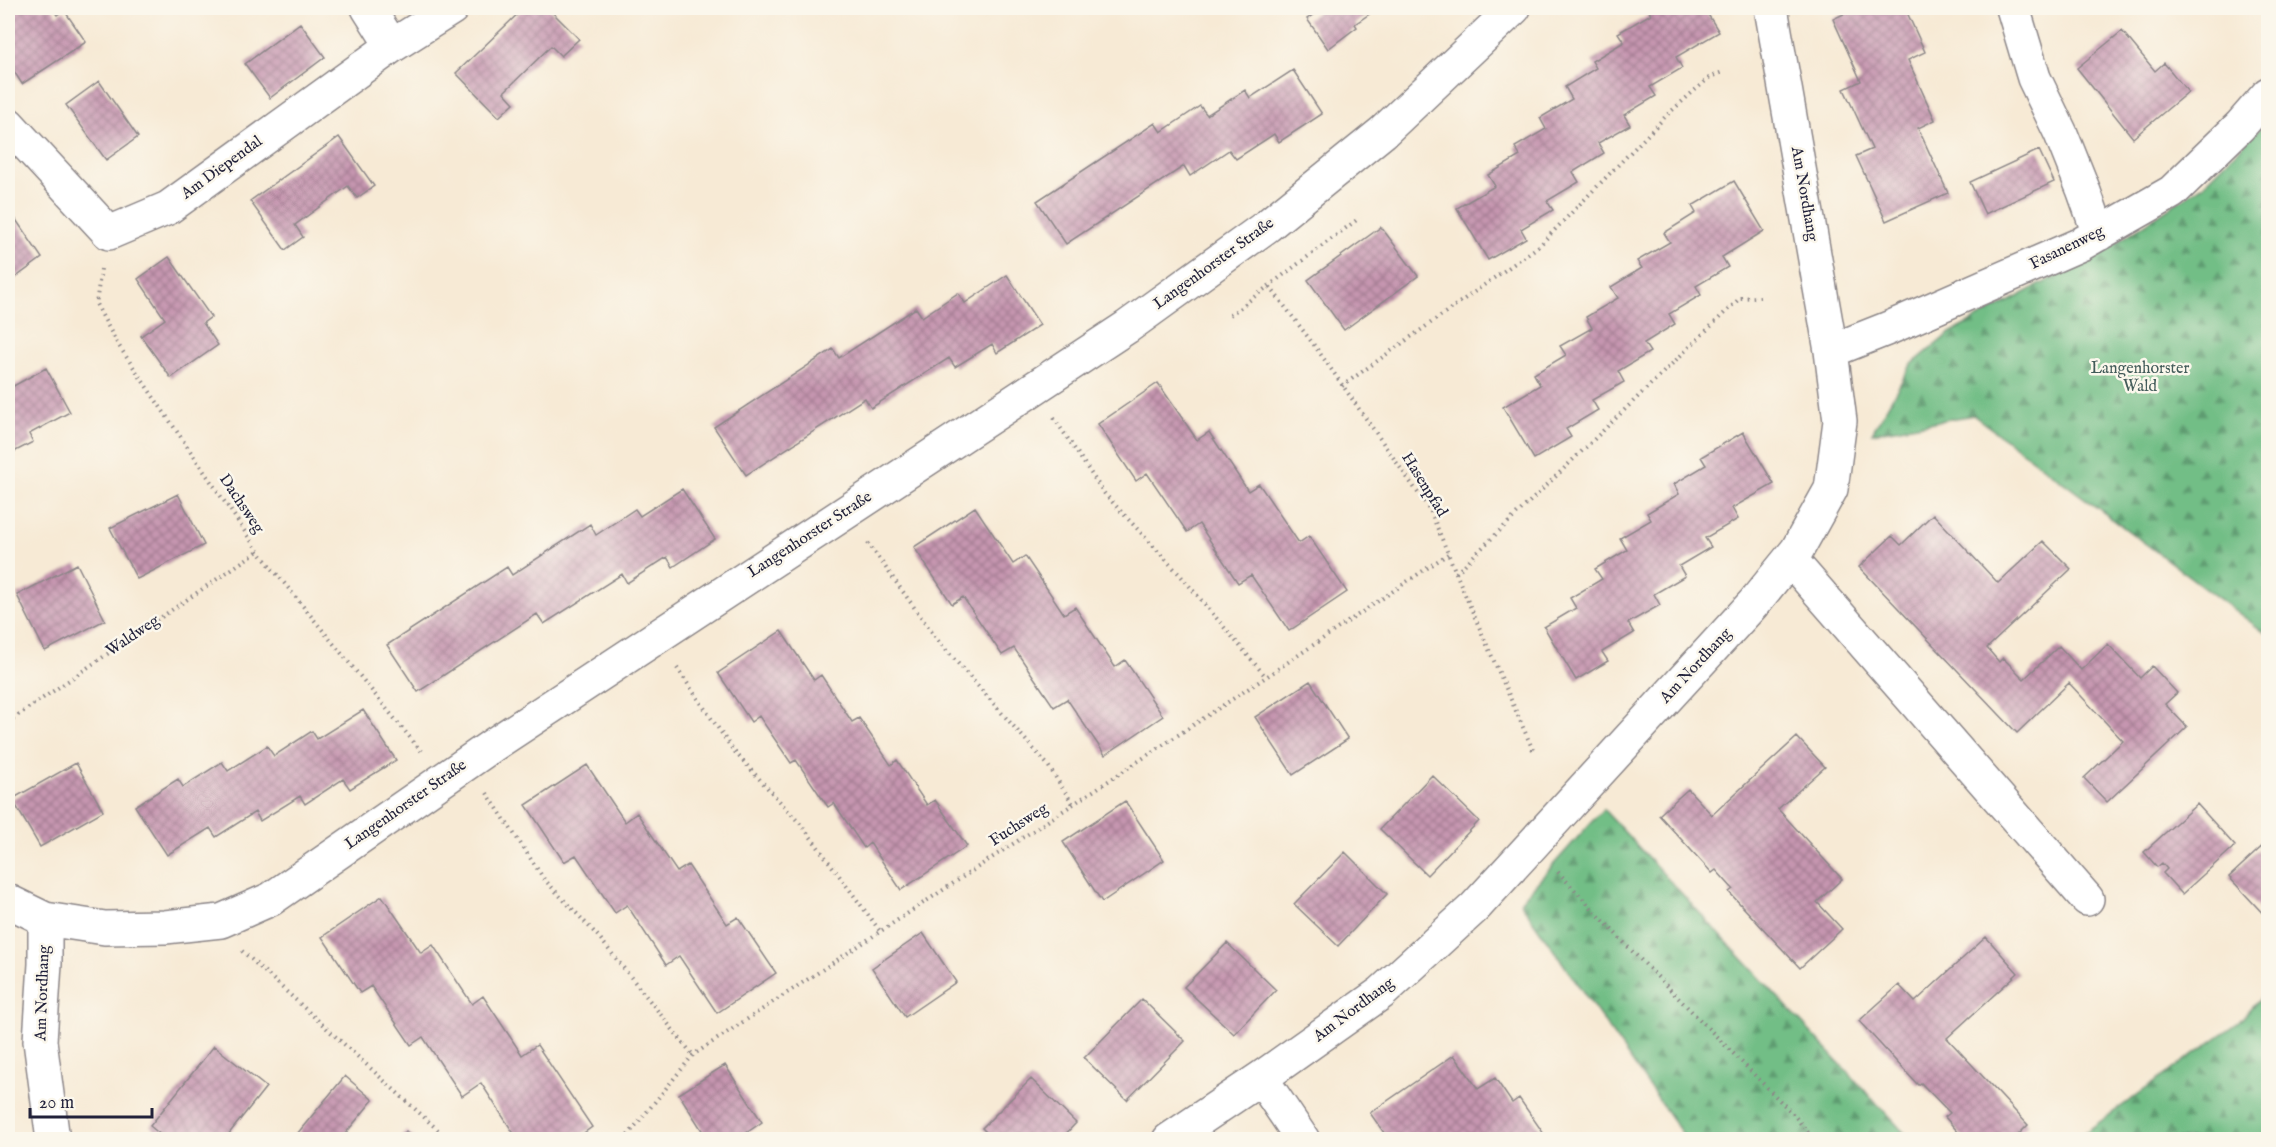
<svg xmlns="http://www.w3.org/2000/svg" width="2276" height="1147" font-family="'IM FELL English',serif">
	<defs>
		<pattern id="forest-firs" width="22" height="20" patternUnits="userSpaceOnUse" patternTransform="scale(1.5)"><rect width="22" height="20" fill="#72be86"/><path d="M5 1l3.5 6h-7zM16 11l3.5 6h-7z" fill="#5d9a6f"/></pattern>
		<pattern id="building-cross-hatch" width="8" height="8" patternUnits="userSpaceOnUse" patternTransform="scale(1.5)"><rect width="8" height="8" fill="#c696b0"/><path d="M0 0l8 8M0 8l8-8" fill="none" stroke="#a07a90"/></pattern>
	</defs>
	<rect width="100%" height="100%" fill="#fbf7ec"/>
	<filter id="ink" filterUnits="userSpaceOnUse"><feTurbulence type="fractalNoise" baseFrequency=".0167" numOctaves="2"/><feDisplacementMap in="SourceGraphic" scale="12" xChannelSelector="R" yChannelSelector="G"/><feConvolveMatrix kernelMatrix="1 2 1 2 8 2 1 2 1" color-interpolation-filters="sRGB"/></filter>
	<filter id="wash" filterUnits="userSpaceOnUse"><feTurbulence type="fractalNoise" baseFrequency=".008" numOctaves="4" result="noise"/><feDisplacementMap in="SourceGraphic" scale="24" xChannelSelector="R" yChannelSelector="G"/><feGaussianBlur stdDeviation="1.35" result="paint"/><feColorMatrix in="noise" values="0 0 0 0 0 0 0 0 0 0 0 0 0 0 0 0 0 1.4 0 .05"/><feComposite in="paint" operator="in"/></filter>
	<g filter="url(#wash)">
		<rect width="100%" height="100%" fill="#f7ead5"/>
		<!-- forest -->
		<path fill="url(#forest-firs)" stroke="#4a7060" stroke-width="1.5" d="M2268 120V635L1973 415 1872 433 1911 365 1950 333 2107 249 2202 186Z
			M1603 809 1910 1139H1686L1520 902Z
			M2268 989V1139H2076L2239 1022Z"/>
		<g id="blocks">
			<!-- building -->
			<path fill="url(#building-cross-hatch)" d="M8 8H52L57 15 64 10 86 42 22 84 8 62Z
				M524 8H548L579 39 561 56 551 46 504 92 514 103 499 117 456 73Z
				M1323 8H1378L1355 24 1357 27 1328 49 1307 19Z
				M1647 8H1704L1719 32 1676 57 1682 68 1650 87 1656 96 1624 115 1630 125 1598 143 1604 153 1573 172 1579 182 1547 201 1553 210 1521 229 1526 238 1488 260 1457 208 1495 186 1488 175 1520 156 1515 147 1546 129 1540 118 1572 99 1565 87 1596 68 1592 61 1624 42 1618 33 1651 14Z
				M1848 8H1905L1925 52 1908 60 1935 120 1918 128 1948 193 1886 221 1856 156 1872 149 1844 89 1861 81 1833 19 1850 11Z
				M300 23 325 57 270 98 245 64Z
				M2122 31 2155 71 2164 63 2188 92 2133 138 2077 68Z
				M1293 70 1322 114 1279 142 1274 134 1236 159 1229 150 1190 176 1184 166 1066 244 1037 201 1155 123 1161 132 1200 106 1207 115 1245 90 1250 98Z
				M99 81 138 137 106 160 66 105Z
				M339 137 374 186 357 198 348 186 322 205 295 225 303 237 285 250 250 201Z
				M2039 150 2054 182 1985 214 1970 182Z
				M1734 181 1764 231 1722 257 1728 267 1696 286 1701 295 1669 314 1675 324 1644 343 1650 352 1618 371 1624 382 1592 400 1598 410 1566 429 1571 437 1534 459 1503 407 1540 385 1534 374 1566 355 1560 346 1592 328 1586 317 1618 298 1611 287 1642 268 1637 261 1670 242 1664 233 1696 213 1692 206Z
				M8 208 42 258 8 283Z
				M1381 227 1418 276 1344 330 1308 280Z
				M169 257 211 317 203 323 218 345 171 378 141 336 165 319 138 279Z
				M1007 275 1040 325 997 353 992 344 955 367 949 358 871 408 865 398 746 475 714 427 833 349 839 358 916 308 922 317 958 293 965 303Z
				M46 368 70 412 29 434 33 442 8 455V389Z
				M1158 383 1197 440 1209 432 1248 491 1259 484 1299 543 1309 536 1347 592 1289 631 1251 575 1238 583 1199 524 1187 532 1147 473 1136 481 1098 424Z
				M1743 432 1774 484 1732 508 1738 519 1705 538 1711 547 1679 566 1685 576 1654 594 1660 605 1628 623 1634 633 1602 652 1608 661 1576 680 1544 627 1576 608 1570 598 1602 579 1595 569 1627 550 1620 538 1651 520 1647 513 1679 494 1674 484 1706 465 1701 457Z
				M682 489 715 539 673 567 667 557 627 583 622 574 544 624 537 614 418 692 387 645 507 567 512 575 590 524 596 535 635 509 640 516Z
				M178 494 204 545 137 579 110 528Z
				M975 507 1013 564 1025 556 1064 614 1075 607 1115 667 1125 660 1163 716 1105 755 1067 699 1054 707 1014 648 1002 655 963 597 952 604 914 547Z
				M1933 514 1998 583 2043 541 2071 569 1987 648 1999 662 2003 658 2024 679 2059 646 2081 670 2108 644 2140 678 2152 666 2177 693 2165 704 2187 727 2107 802 2084 778 2123 741 2069 683 2017 733 1859 567 1892 536 1901 545Z
				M77 564 105 620 45 651 17 595Z
				M781 631 814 680 821 675 852 722 859 718 891 765 897 760 927 805 935 800 967 846 901 890 870 843 864 848 834 803 828 807 796 760 791 763 759 716 751 722 718 673Z
				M1310 681 1348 739 1293 775 1255 717Z
				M363 710 396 760 350 789 343 779 305 804 300 796 260 821 255 812 216 837 210 828 167 855 135 806 178 779 183 787 222 762 228 771 267 746 274 756 312 731 317 739Z
				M1797 737 1825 767 1778 809 1842 879 1817 902 1842 929 1800 968 1729 892 1733 889 1716 870 1712 873 1659 815 1688 789 1712 815Z
				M76 763 103 811 40 847 12 799Z
				M587 765 625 822 637 813 677 872 688 865 727 924 738 917 776 973 717 1013 679 956 666 965 627 905 615 913 576 855 564 862 526 805Z
				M1432 775 1479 821 1427 875 1380 829Z
				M1125 801 1164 860 1102 902 1063 842Z
				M2197 804 2235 846 2182 894 2163 873 2167 869 2162 863 2157 867 2144 852Z
				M2268 841V919L2229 877Z
				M1345 852 1387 894 1338 946 1294 904Z
				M382 896 421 953 433 945 472 1004 483 996 522 1055 537 1045 592 1127 574 1140H518L481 1083 462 1096 423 1037 411 1045 371 986 360 993 322 937Z
				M923 933 956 982 905 1017 872 968Z
				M1986 937 2018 973 1947 1038 2028 1125 2013 1140H1965L1945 1117 1950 1113 1921 1083 1918 1085 1859 1021 1899 985 1915 1002Z
				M1227 943 1276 990 1234 1034 1184 987Z
				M1142 999 1185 1041 1127 1100 1084 1058Z
				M214 1046 266 1087 224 1140H167L150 1126Z
				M1454 1055 1478 1089 1495 1078 1512 1103 1519 1098 1544 1134 1537 1140H1389L1370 1113Z
				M725 1065 762 1122 736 1140H708L679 1094Z
				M345 1076 373 1100 340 1140H292Z
				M1031 1079 1076 1123 1060 1140H994L982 1128Z
				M406 1131 417 1140H399Z"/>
		</g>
	</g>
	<g filter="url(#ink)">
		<use href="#blocks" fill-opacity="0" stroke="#8c8688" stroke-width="1.5"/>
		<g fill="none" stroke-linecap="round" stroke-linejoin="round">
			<defs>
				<path id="minor" d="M368 8 392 46
					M2013 8 2034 78 2061 134 2083 189 2099 234
					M8 124 109 233 168 208 392 46 452 8
					M1831 351 1889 328 2081 244 2172 192 2240 126 2268 94
					M1790 559 2087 899
					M8 901 45 919 105 928 165 927 221 921 271 899 496 743 1127 327 1267 226 1383 132 1514 8
					M45 919V964L40 1041 53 1140
					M1261 1078 1303 1140
					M1169 1140 1261 1078 1381 993 1475 907 1753 604 1797 550 1831 489 1840 421 1831 351 1771 8"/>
			</defs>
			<!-- minor casing -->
			<use href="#minor" stroke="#8c8688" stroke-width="36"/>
			<!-- path -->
			<path stroke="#8c8688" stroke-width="4" stroke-dasharray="1.5 4.5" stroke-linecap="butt" d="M101 269 96 304 117 343 258 551 421 751
				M1270 287 1317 349 1430 510 1466 597 1533 750
				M1230 315 1358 219
				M1342 386 1539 246 1668 114 1710 77 1723 72
				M1054 418 1104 493 1181 576 1266 677
				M868 543 939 642 1047 764 1073 804
				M1456 573 1740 298 1760 297
				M677 668 733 750 804 828 880 931
				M8 722 258 551
				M487 793 544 879 598 936 693 1055
				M1558 872 1629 948 1794 1115 1814 1140
				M242 951 449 1140
				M624 1140 693 1055 1266 677 1448 554"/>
			<!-- minor -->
			<use href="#minor" stroke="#fff" stroke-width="33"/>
		</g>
	</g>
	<g text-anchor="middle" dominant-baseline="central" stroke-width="5" stroke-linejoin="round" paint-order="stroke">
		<!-- street labels -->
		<g font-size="16" fill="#22223b" stroke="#fbf7ec">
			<text transform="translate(222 168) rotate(-36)">Am Diependal</text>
			<text transform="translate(1804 194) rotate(80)">Am Nordhang</text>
			<text transform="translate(2067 248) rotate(-26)">Fasanenweg</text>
			<text transform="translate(1214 264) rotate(-36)">Langenhorster Straße</text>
			<text transform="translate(1424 485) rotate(58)">Hasenpfad</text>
			<text transform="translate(241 504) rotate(56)">Dachsweg</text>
			<text transform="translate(810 535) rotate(-33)">Langenhorster Straße</text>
			<text transform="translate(133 636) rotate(-34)">Waldweg</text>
			<text transform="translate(1696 666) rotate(-47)">Am Nordhang</text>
			<text transform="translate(406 805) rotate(-35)">Langenhorster Straße</text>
			<text transform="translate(1019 825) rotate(-33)">Fuchsweg</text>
			<text transform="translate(43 993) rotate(-88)">Am Nordhang</text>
			<text transform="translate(1354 1010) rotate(-37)">Am Nordhang</text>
		</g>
		<!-- park labels -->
		<g font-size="16" fill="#425b59" stroke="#fbf7ec">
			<text x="2140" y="369">Langenhorster<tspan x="2140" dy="18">Wald</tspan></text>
		</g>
	</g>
	<!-- margin -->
	<rect width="2276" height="1147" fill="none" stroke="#fbf7ec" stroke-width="30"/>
	<!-- scale -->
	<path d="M30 1108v9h122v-9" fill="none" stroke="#22223b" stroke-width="3"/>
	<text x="39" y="1108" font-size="18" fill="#22223b" stroke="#fbf7ec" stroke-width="4.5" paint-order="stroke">20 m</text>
</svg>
